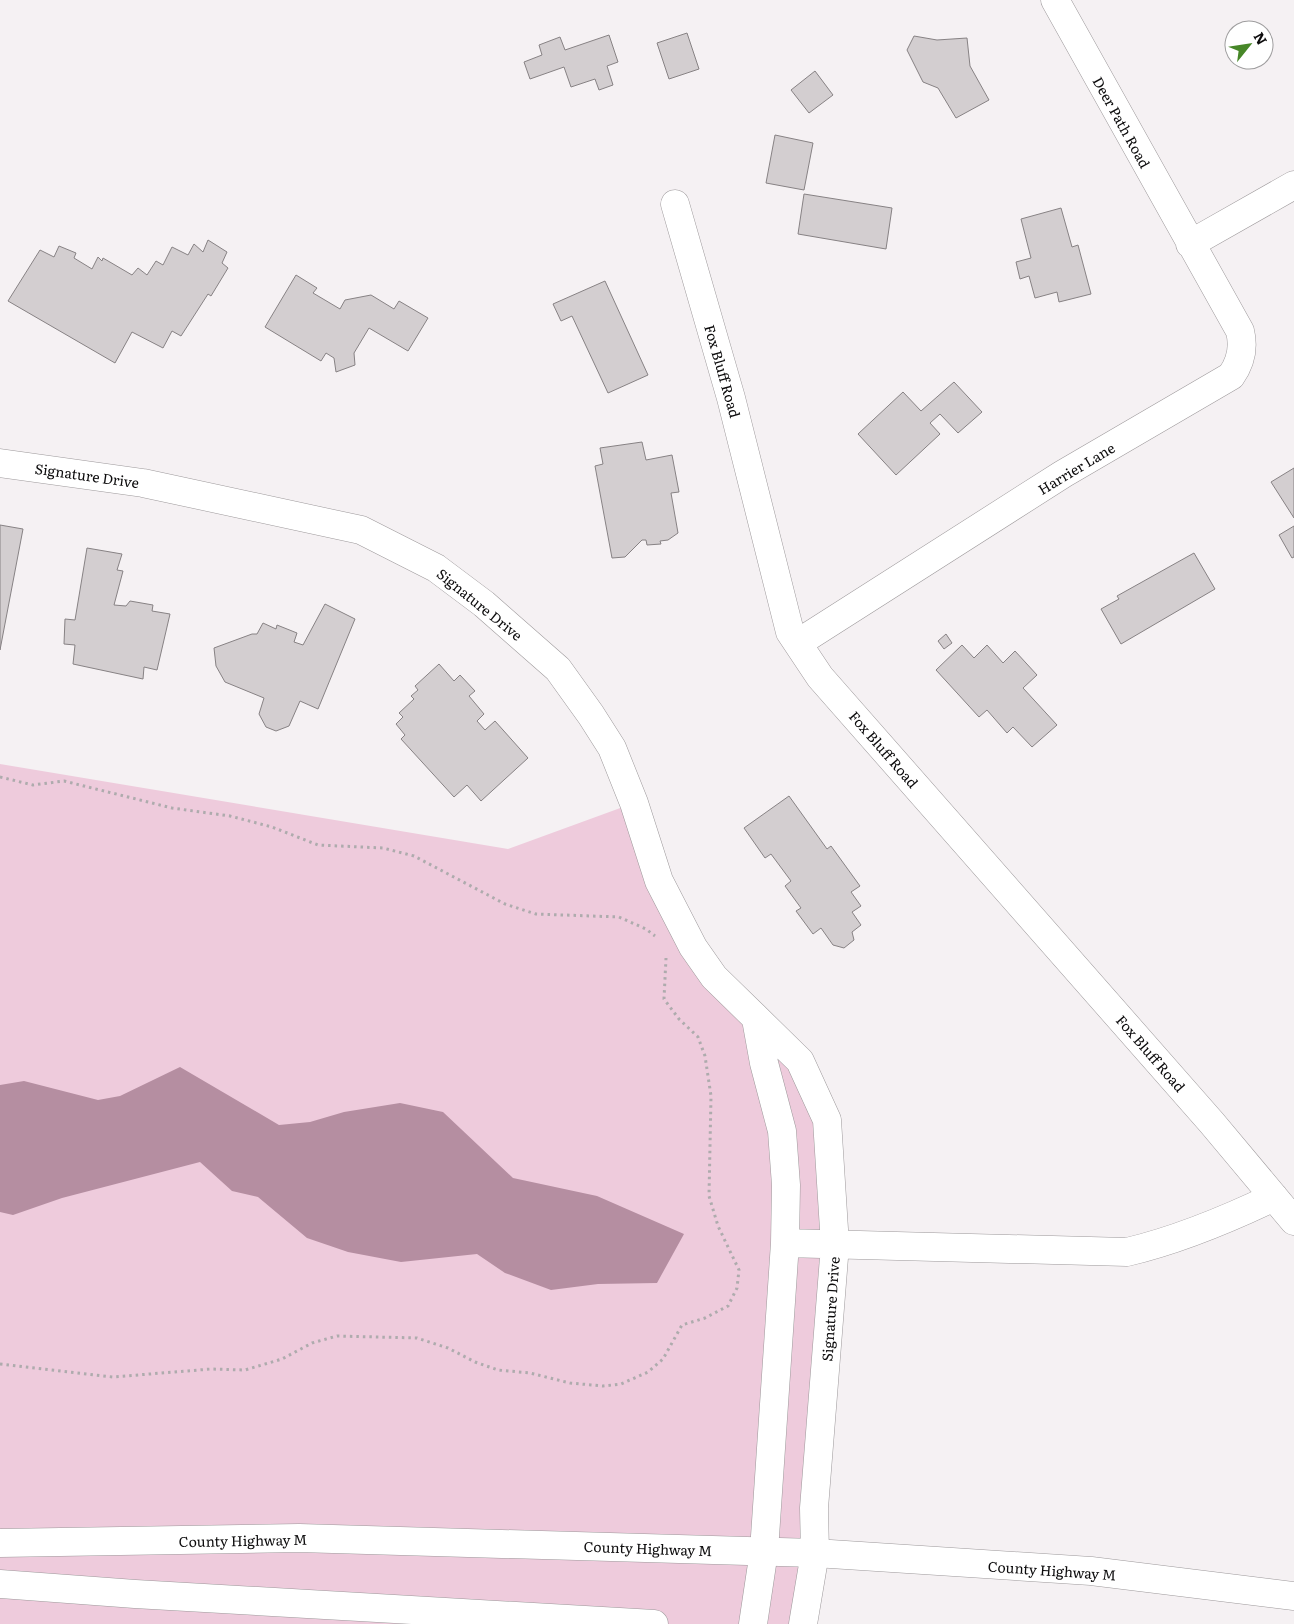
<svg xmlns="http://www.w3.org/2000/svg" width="1294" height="1624" font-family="Literata,serif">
	<rect width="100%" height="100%" fill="#f5f1f3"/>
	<!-- green -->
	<path fill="#eecbdc" d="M0 764 508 849 634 803 659 881 827 1120 835 1245 803 1624H0Z"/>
	<!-- water -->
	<path fill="#b58ea1" d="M180 1067 279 1125 310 1122 344 1112 400 1103 443 1112 513 1178 597 1196 684 1234 657 1283 598 1284 551 1290 505 1273 477 1254 401 1262 348 1252 307 1238 258 1197 232 1191 200 1162 62 1198 13 1215 0 1212V1085L24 1081 98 1100 120 1096Z"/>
	<!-- building -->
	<path fill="#d3ced0" stroke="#878284" d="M687 33 699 69 669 79 657 43Z
		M609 35 618 62 607 66 613 85 599 90 595 79 571 87 564 67 530 79 524 62 542 55 539 45 560 37 565 50Z
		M914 36 937 40 967 38 970 66 989 100 956 118 938 88 923 82 907 50Z
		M815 71 833 95 809 113 791 90Z
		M775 135 813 143 804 190 766 183Z
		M804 194 892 208 886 249 798 234Z
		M1061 208 1072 247 1078 245 1091 294 1059 302 1057 292 1035 298 1029 276 1020 279 1016 262 1031 258 1021 219Z
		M208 240 227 252 222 263 228 268 211 296 208 294 181 336 172 331 163 348 132 332 115 363 8 301 40 250 54 257 59 246 76 253 74 258 92 269 98 257 102 261 103 258 132 275 138 268 147 275 156 261 163 265 172 247 188 255 194 244 203 252Z
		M296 275 317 288 313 293 340 309 345 300 371 295 394 309 399 301 428 318 408 351 369 328 354 353 355 365 336 372 334 358 326 353 321 361 265 327Z
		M605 281 648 375 608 393 572 316 561 321 553 304Z
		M954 382 982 412 958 433 940 414 930 423 940 434 896 475 858 434 903 392 921 411Z
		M642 442 646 460 672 455 679 492 671 493 678 533 668 540 660 541 661 544 647 545 646 540H642L625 557 612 558 595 466 603 464 600 448Z
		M1294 468V518L1271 482Z
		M0 525 23 529 0 650Z
		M1294 526V557L1292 558 1279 535Z
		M87 548 122 554 117 570 123 571 114 605 126 606 130 601 153 605 152 611 170 614 157 670 144 667 143 679 73 664 75 645 64 644 65 619 75 620Z
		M1194 553 1215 589 1121 644 1101 609 1119 599 1117 596Z
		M325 604 355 619 318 709 300 701 289 726 276 731 266 727 259 714 264 698 225 682 216 666 214 648 252 634H257L263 623 276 629 277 625 297 633 294 642 303 645Z
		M946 634 952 643 944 649 938 641Z
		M962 645 974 658 987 645 1003 663 1015 651 1037 675 1023 688 1057 725 1032 747 1013 727 1007 733 987 710 979 717 936 670Z
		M439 664 454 681 460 675 475 691 469 696 484 714 477 721 485 730 495 721 528 758 481 801 467 785 454 797 401 739 405 735 396 724 403 717 399 713 414 699 411 696 418 690 415 686Z
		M789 796 827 849 831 846 860 886 851 892 861 906 852 912 861 925 852 932 854 940 844 948 833 945 821 928 813 934 796 911 801 908 785 886 791 881 771 854 765 858 744 828Z"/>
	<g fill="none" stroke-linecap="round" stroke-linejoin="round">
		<defs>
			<path id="minor" d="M675 204 731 398 790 632 820 677 1212 1123 1294 1221
				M1190 244 1294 185
				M0 463 143 483 361 530 436 568 484 604 558 669 591 715 612 748 634 803 659 881 693 947 714 977 800 1061 827 1120 835 1245 814 1508 815 1553 803 1624
				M798 643 1063 474 1231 376C1241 362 1244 347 1240 331L1055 0
				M785 1243 1127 1252C1178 1240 1226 1220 1274 1197
				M753 1624 764 1551 785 1243 786 1185 782 1131 764 1063 756 1019"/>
			<path id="secondary" d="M0 1543 299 1538 815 1553 1091 1571 1294 1596
				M0 1584 135 1594 654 1624"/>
		</defs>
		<!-- minor casing -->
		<use href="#minor" stroke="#9d999b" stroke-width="29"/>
		<!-- secondary casing -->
		<use href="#secondary" stroke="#9d999b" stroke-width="29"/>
		<!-- path -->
		<path stroke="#aeabad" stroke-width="3" stroke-dasharray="2.5 4" stroke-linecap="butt" d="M0 777 33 785 64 781 172 808 230 816 272 827 318 845 383 848 414 856 505 904 536 914 619 917 646 929 655 936
			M0 1364 113 1377 211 1369 245 1370 282 1359 312 1343 337 1336 417 1338 448 1348 475 1362 498 1370 530 1373 570 1383 603 1386 621 1384 648 1372 663 1359 682 1325 705 1318 728 1306 737 1288 739 1270 718 1226 709 1196 711 1096 705 1056 698 1037 679 1019 664 999 666 958"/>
		<!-- minor -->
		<use href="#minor" stroke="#fff" stroke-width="28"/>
		<!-- secondary -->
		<use href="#secondary" stroke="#fff" stroke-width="28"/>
	</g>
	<g text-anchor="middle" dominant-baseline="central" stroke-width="4" stroke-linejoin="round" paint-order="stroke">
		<!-- street labels -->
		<g font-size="14" fill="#0c0b0c" stroke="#fff">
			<text transform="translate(1122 122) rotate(61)">Deer Path Road</text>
			<text transform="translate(723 371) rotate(74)">Fox Bluff Road</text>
			<text transform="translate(1076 468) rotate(-31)">Harrier Lane</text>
			<text transform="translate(87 475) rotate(8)">Signature Drive</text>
			<text transform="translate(480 604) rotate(39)">Signature Drive</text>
			<text transform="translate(884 749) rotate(49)">Fox Bluff Road</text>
			<text transform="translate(1151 1053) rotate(49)">Fox Bluff Road</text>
			<text transform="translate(830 1309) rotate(-86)">Signature Drive</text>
			<text transform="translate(243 1540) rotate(-1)">County Highway M</text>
			<text transform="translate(648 1548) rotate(2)">County Highway M</text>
			<text transform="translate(1052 1570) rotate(4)">County Highway M</text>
		</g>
	</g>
	<!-- north arrow -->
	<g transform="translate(1249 45) rotate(60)"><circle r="24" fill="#ffffff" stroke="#9e9d9e"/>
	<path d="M0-4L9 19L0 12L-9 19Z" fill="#478728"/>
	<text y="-8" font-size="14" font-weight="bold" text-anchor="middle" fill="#0c0b0c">N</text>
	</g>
</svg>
